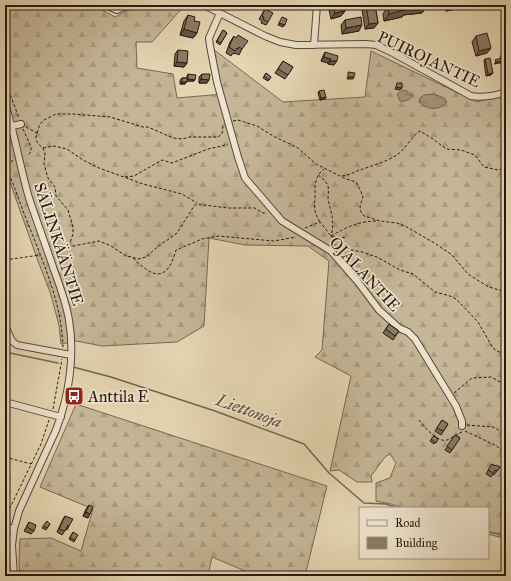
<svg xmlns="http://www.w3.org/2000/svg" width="511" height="581" font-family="'IM FELL Great Primer',serif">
	<defs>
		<pattern id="forest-firs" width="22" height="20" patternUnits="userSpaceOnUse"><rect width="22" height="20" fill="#c5b697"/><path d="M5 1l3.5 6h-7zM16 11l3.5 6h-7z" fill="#a99c81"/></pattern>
		<pattern id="water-ripples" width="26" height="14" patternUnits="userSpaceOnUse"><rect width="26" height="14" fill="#a5967c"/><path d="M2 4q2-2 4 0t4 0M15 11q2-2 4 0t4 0" fill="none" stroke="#867a64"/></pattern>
	</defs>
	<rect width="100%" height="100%" fill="#e5d6b2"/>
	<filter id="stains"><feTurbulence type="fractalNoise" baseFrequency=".005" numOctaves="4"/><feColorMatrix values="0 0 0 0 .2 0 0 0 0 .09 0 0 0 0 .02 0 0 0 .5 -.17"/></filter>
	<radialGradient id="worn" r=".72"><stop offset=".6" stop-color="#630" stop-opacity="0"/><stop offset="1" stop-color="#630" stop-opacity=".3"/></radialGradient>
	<!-- forest -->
	<path fill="url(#forest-firs)" stroke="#776854" d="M5 5H93L115 17 139 5H185L152 42H136L137 68 173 74 177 98 223 94 213 49 283 102 365 97 371 51 477 102 506 94V539L488 534V508H403L391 504 376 501V483L390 478 396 463 390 454 385 457 371 476 372 482H357L339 470 330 471 351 376 315 357 322 350 329 261 308 246 245 245 209 238 204 326 177 342 102 346 76 341 61 344 59 325 50 292 38 261 5 168Z
		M76 404 327 486 305 576H257L212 557 208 576H20L19 563 20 539 51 538 81 551 93 509 40 487Z"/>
	<!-- water -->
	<path fill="url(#water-ripples)" stroke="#736452" d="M403 90 407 91 413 96C409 100 406 102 400 101L397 94Z
		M434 94 444 98 447 102C440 111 427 110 419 102L420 98 424 95Z"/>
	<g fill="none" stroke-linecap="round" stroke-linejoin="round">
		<!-- stream -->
		<path stroke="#736452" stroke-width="1.5" d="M5 352 58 363
			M73 367 111 377 215 411 304 444 329 473 364 503 386 504 397 508
			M488 532 506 535"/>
		<defs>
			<path id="minor" d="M106 5 117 10 128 5
				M204 5 265 36 280 42 296 45 366 44 376 45 393 53 471 96C483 98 494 96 506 92
				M220 13 209 38 210 46 217 82 238 157 245 178 282 221 331 251 358 282 379 310 399 328 408 332 415 339 456 406 462 421V426
				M314 45 317 5
				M5 104C15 135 20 167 29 198 37 222 46 246 54 270 60 286 66 302 69 320 75 356 69 396 56 430L19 511 14 529 12 545 14 576
				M13 126 21 124
				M5 326 12 341 17 345 71 355
				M5 402 61 417
				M5 527 14 529"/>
		</defs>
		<!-- minor casing -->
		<use href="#minor" stroke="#58483a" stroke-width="8"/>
		<!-- path -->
		<path stroke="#291912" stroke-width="1" stroke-dasharray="3 2" stroke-linecap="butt" d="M5 81 19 118
			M233 121 238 120 257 126 273 136 298 148 316 164 346 179 356 182 363 196 360 207 361 212 364 216 380 221 397 223 405 226 436 244 452 255 468 274 479 281 489 287 506 292
			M26 127 37 133C34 140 38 144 43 148L45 153 44 164 48 178 55 187 56 196 68 210 73 227V234L70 243 67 247
			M23 129 31 147V152L28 155
			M37 133 40 124 44 120 56 114H73L110 117 143 127H148L173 138 182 139 190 137H218L222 134 223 125
			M43 148 54 146 67 149 83 160 99 168 143 184 182 194 197 203
			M13 160 9 164V174C17 193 23 212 31 231 46 269 62 307 63 348
			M318 175C322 178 326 181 328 186 329 190 328 195 328 199 331 213 335 220 331 236L335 242 334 246
			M342 176C351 175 353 172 360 170 371 166 389 161 398 154 406 149 413 134 420 131L433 139 446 149 461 150 475 155 484 167 498 170 506 167
			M125 177 134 176 162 160 172 163 208 149 222 146 228 144
			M320 222C314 212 314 209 315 198 315 186 314 177 324 169
			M305 228 320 222 331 236 347 238
			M331 236C347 227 359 221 377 221
			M336 247 362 252 377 257 400 270 413 274 435 292 450 296 456 299 460 303 478 322 493 348 497 351 506 355
			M53 250 99 241 111 246 126 256 132 257 138 259 146 257 162 243 166 241 177 233 194 206 197 204 228 208H255L263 213H266
			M133 258C153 278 167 283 176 250L202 239 218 236 274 241 296 237
			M5 260 40 255
			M454 393 472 378 491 377 506 385
			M53 409 62 359
			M419 420C424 427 438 443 447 440 452 438 457 434 462 432
			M467 425 493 427 506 434
			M465 431 497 446 503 453 505 461
			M5 457 31 464
			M5 470 8 471C12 480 9 491 5 500
			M5 518 41 444 49 420
			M5 566 6 576"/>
		<!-- minor -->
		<use href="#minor" stroke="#eee4cd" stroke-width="6"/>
	</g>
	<!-- wall -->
	<path fill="#786a57" stroke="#291912" d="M228 5H237L235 8Z
		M328 5H344L345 11 341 16 331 19Z
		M365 5H375L378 23 374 28 365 29 362 9Z
		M388 5H427L422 13 403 15 402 17 384 21 383 14Z
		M445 5H455L452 10 446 11Z
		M265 9 268 22 266 25 261 23 262 21 259 19Z
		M188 15 197 33 193 38 180 35 184 21Z
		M345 20 359 31 342 34 341 25Z
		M223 30 227 33 220 45 216 42Z
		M234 36 242 49 239 55 235 53V54L233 53 231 56 226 53 230 42Z
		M476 36 491 48 487 53 476 56 472 42Z
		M178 50 187 63 184 67 174 66 175 54Z
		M325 52 334 65 328 64V63L321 61 323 56Z
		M485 59 493 73 491 75 486 76 484 61Z
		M283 61 293 67 285 79 275 73Z
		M266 73 271 77 268 81 263 78Z
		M188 74 194 81H187L185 84H180V80L182 78H187V76Z
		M202 74 207 83H199V77Z
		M319 91 326 97 325 99 320 100 318 93Z
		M389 324 399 331 393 340 383 333Z
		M442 420 448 424 441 435 435 431Z
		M455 435 460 438 450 453 445 450Z
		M434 436 438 439 434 444 430 441Z
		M492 464 495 466 500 467 494 475 493 474 491 477 486 474Z
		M89 505 88 518 83 516 86 509Z
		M65 516 69 526 67 530 66 529 62 535 57 532 63 519Z
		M47 521 50 524 46 530 42 528Z
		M29 522 34 531 31 534 24 531Z
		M73 532 75 540 74 542 69 539Z"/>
	<!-- shaded-wall -->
	<path fill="#615647" stroke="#291912" d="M279 5H295L291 10Z
		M450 5H455L452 10 446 11Z
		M427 6 422 13 403 15 402 17 384 21 389 14 407 8Z
		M345 11 341 16 331 19 335 13Z
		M279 23 285 25 283 27 278 25Z
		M378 23 374 28 365 29 369 24Z
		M362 25 359 31 342 34 346 28Z
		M184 29 197 33 193 38 180 35Z
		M491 48 487 53 476 56 479 51Z
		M324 57 331 59 328 63 321 61Z
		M506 60V62L494 64 496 62Z
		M330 61H337L334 65 328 64Z
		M177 62 187 63 184 67 174 66Z
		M493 73 491 75 486 76 488 74Z
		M348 77H354L353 79H347Z
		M188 79 195 80 194 81H186Z
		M201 79 209 80 207 83H199Z
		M182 82H187L185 84H180Z
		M396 87 402 88 400 90 395 89Z
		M326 97 325 99 320 100 321 98Z
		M86 512 90 514 88 518 83 516Z"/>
	<!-- building -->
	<path fill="#8b7b65" stroke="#291912" d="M333 5H344L345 11 335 13Z
		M366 5H375L378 23 369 24Z
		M389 5H427V6L407 8 408 9 389 14 388 7 389 6Z
		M265 9 273 13 268 22 263 19 264 17 262 16Z
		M188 15 195 17 194 21 200 22 197 33 184 29Z
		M282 17 287 19 285 25 279 23Z
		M361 17 362 25 346 28 345 20Z
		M223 30 227 33 221 43 217 41Z
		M487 33 491 48 479 51 476 36Z
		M238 35 248 41 242 49 239 47 238 49 237 48 235 51 229 47 234 36 236 38Z
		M178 50 188 51 187 63 177 62Z
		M325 52 338 56 337 61H330L331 59 324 57Z
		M506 55V60L496 62 495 60 501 58 500 56Z
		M490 58 493 73 488 74 485 59Z
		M283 61 293 67 288 75 278 69Z
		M348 72 355 73 354 77H348Z
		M266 73 271 77 269 80 264 76Z
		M188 74 196 75 195 80 188 79Z
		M202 74H210L209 80 201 79Z
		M182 78H187V82H182Z
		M397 83H402V88L396 87Z
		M324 90 326 97 321 98 319 91Z
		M389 324 399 331 395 336 386 329Z
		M442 420 448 424 443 431 437 428Z
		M455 435 460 438 452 450 447 446Z
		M434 436 438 439 436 443 431 439Z
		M492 464 495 466 496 465 500 467 497 471 495 470 493 473 488 470Z
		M89 505 93 507 90 514 86 512Z
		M65 516 73 519 69 526 68 525 65 531 59 529Z
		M47 521 50 524 47 528 43 526Z
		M29 522 36 525 34 531 27 527Z
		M73 532 78 535 75 540 70 538Z"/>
	<!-- icons -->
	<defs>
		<symbol id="bus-square" viewBox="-11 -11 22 22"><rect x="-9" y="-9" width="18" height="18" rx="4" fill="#8f2418" stroke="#eee4cd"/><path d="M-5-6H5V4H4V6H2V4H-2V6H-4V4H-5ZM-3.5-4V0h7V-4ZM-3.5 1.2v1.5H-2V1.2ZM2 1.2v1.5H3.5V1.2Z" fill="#fff"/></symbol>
	</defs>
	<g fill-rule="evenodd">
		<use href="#bus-square" x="63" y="385" width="22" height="22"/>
	</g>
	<g text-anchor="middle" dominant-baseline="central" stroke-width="3.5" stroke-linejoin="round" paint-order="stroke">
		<!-- street labels -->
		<g font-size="16" fill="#291912" stroke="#eee4cd">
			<text transform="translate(429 59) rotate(25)">PUIROJANTIE</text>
			<text transform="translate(59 244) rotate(72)">SÄLINKÄÄNTIE</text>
			<text transform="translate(365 274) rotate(47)">OJALANTIE</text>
		</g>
		<!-- poi labels -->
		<g font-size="16" fill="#291912" stroke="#eee4cd" text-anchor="start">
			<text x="88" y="396">Anttila E</text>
		</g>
		<!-- water labels -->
		<g font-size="17" font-style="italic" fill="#5b4b3c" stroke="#eee4cd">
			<text transform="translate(249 411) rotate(20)">Liettonoja</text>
		</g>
	</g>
	<!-- margin -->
	<rect width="511" height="581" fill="none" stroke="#e5d6b2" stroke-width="20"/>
	<rect x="6" y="6" width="499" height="569" fill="none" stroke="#291912" stroke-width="2"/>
	<rect x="10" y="10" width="491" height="561" fill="none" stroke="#291912"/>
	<!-- legend -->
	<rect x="359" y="507" width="130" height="52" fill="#eee4cd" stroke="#9f9382"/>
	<rect x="367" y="520" width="20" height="6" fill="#eee4cd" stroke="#9f9382"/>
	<text x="395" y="527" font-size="12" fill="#291912">Road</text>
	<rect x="367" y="537" width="20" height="12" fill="#8b7b65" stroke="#9f9382"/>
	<text x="395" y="547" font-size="12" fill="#291912">Building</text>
	<rect width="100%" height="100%" filter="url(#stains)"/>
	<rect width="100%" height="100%" fill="url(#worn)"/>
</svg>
